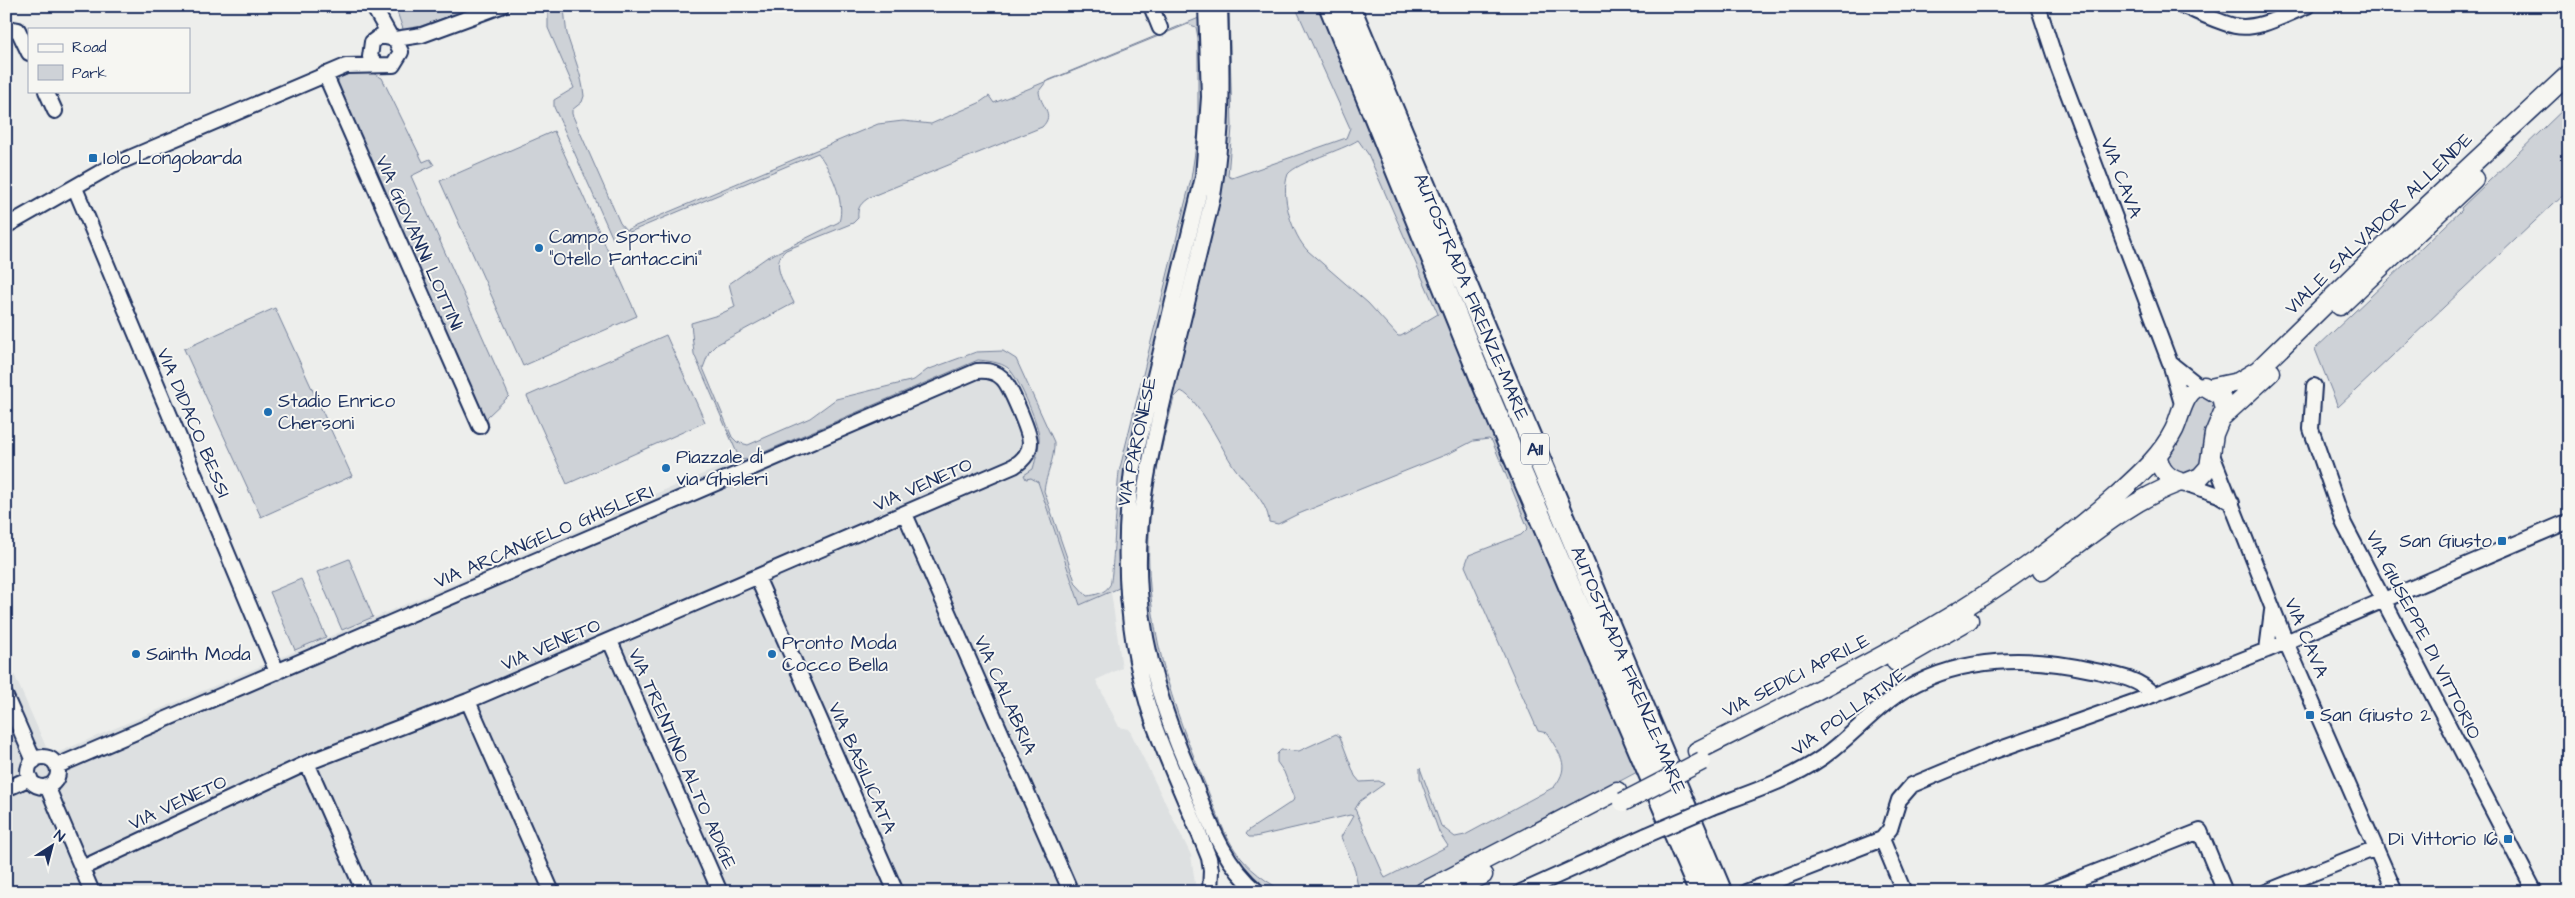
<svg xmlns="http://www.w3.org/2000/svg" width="2575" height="898" font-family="'Architects Daughter',sans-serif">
	<rect width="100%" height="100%" fill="#edeeec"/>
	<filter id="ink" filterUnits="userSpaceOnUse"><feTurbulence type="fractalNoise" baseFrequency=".02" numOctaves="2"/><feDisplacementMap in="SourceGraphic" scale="10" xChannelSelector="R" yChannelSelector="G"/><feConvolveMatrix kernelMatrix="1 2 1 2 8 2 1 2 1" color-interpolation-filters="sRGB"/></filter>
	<g filter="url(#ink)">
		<!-- built -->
		<path fill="#dde0e1" d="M976 361 997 363 1012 372 1038 429V452L1033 469 1080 605 1111 592 1122 668 1096 680 1119 727 1129 729 1191 855 1195 883 1192 892H6V656L50 756 537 548 611 516V512L614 511Z"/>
		<!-- green -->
		<path fill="#ced2d7" stroke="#74809a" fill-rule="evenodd" d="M395 6H479L404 32Z
			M548 6H563C566 17 565 28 568 38 574 57 582 75 584 96L582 102 572 110V114L620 223 626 230 878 124 903 121 931 124 979 103 989 96 994 103 1199 18 1201 112 1197 173 1125 474 1119 541V588L1080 605 1038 482 1031 478 1026 479 1024 475 1033 469C1036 458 1040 446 1039 435 1037 421 1018 376 1008 368 1000 362 988 361 978 360L748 459 740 460 694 354 691 323 718 315 735 307 729 284 766 258 839 222C846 201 830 169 818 153L613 239 554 107V100L574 88 548 28ZM1188 24 1196 27 1198 38V132L1191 179 1119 472C1117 487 1113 580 1110 585 1105 593 1096 595 1087 596L1076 584 1044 491C1046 474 1055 459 1054 442L1016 359 1003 351 976 352 927 370 914 380 836 399 810 418 748 445 737 442 732 437 703 368 709 352 716 345 794 303C787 287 768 264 786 250L853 223 858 218C857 207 861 203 870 197L1042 127C1056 113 1040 107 1039 91L1046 82Z
			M1225 6 1229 7 1232 127 1228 176 1232 178 1346 138 1350 128 1295 6H1318L1639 771 1412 892H1361L1358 888 1355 870 1341 837 1353 816 1350 815 1255 837H1249L1246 834 1249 830 1293 801 1294 798 1284 772 1277 762V754L1281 750 1299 751 1336 734 1340 737 1355 776 1360 782 1379 781 1384 784 1360 801 1355 809 1385 878 1448 846 1439 832 1420 778V768L1441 826 1455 837 1465 835 1554 787C1572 765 1559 754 1547 733L1538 731 1465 566 1469 555 1521 535 1528 528 1492 441 1489 439 1473 441 1450 453 1296 515 1278 524 1269 522C1268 501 1245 483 1234 467 1221 448 1200 400 1181 391L1174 398C1165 433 1156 467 1152 502 1139 601 1165 689 1203 779 1225 832 1229 862 1285 892 1249 892 1225 839 1213 812 1185 746 1157 682 1149 610 1134 467 1194 332 1220 194 1232 132 1228 69 1225 6ZM1358 140 1368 154 1438 314 1401 336H1398L1368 303 1308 251C1292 235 1280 195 1288 174 1298 162 1341 151 1358 140Z
			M359 70 369 71 382 78 423 162 430 159 434 165 411 176 509 396 487 417 489 427 337 85 339 78Z
			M2569 104V189L2338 407 2315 349 2462 210 2461 208Z
			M554 131 637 316 523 366 440 181Z
			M275 308 352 476 261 517 184 349Z
			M666 335 705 422 567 484 527 396Z
			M2205 393 2216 404 2203 462 2198 469 2185 475 2173 470 2168 457 2195 399Z
			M349 559 373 617 342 630 317 572Z
			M301 579 326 637 295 650 270 592Z"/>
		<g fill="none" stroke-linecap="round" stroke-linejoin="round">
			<defs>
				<path id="minor" d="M373 6 390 36
					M1151 6 1160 28
					M1206 6 1209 97 1203 177 1132 471C1121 557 1126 644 1155 727 1171 771 1192 814 1209 858L1211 870 1210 892
					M1220 6C1222 70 1224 133 1213 196 1199 254 1185 311 1171 369 1153 443 1134 515 1140 592 1145 657 1165 717 1191 776 1209 820 1221 861 1258 892
					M2038 6 2058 67 2170 363 2183 407
					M2183 6C2200 13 2218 22 2235 26 2258 31 2286 14 2307 6
					M6 32 12 29 18 30 29 53
					M395 39 422 35 501 6
					M325 74 480 426
					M46 91 55 111
					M75 188 277 672
					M6 226 113 165 346 66 393 65 401 52 395 39 380 36 372 42 370 57 377 65
					M2170 363 2199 386
					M2314 386 2311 429 2344 524 2535 892
					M2211 452 2286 642 2395 892
					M2185 483 2219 495 2232 503
					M905 514 1071 892
					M757 577 896 892
					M610 641 720 892
					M2267 650 2272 611
					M6 697 34 761
					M468 701 552 892
					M28 772a15 15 0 1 1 30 0a15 15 0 1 1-30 0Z
					M307 763 364 892
					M57 766 977 371C987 370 995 371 1002 378 1010 385 1029 431 1030 442 1030 453 1022 461 1014 466L468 701 307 763 82 868
					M47 786 92 892
					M6 789 30 778
					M1712 807C1749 793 1790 780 1823 757 1852 737 1876 706 1908 688 1963 656 2031 656 2091 670 2111 674 2141 678 2153 695
					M1882 839 1904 892
					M1521 892 1647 835
					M1746 892 1882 839 1890 829 1899 800 1912 785 1986 754 2153 695 2267 650 2569 521
					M2045 892 2200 831 2225 892
					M2266 892 2376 848"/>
				<path id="major" d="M2340 306 2474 179
					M2210 388 2238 382 2258 370 2394 237 2569 74
					M2222 417 2271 372
					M2042 571C2087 538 2127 502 2180 482
					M1896 662 1969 620
					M1697 751C1844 677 1993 606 2117 495 2138 476 2161 456 2174 430 2181 416 2184 387 2204 386L2221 396 2224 410 2214 434 2209 467 2200 477 2185 483C2170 480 2159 472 2158 455
					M1423 892 1617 791
					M1450 892 1483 875"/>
				<path id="highway" d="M1330 6 1486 390 1700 892
					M1349 6 1721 892"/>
			</defs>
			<!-- minor casing -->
			<use href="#minor" stroke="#1b2f5e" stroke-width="18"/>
			<!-- major casing -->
			<use href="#major" stroke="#1b2f5e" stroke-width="21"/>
			<!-- highway casing -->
			<use href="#highway" stroke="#1b2f5e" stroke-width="25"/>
			<!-- minor -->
			<use href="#minor" stroke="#f6f6f2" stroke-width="14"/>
			<!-- major -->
			<use href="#major" stroke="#f6f6f2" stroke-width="18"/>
			<!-- highway -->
			<use href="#highway" stroke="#f6f6f2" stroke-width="21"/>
			<defs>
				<path id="minor-bridge" d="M1647 835 1712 807"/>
				<path id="major-bridge" d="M1623 802 1702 761"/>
			</defs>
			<!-- minor-bridge casing -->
			<use href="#minor-bridge" stroke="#1b2f5e" stroke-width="18" stroke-linecap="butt"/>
			<!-- major-bridge casing -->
			<use href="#major-bridge" stroke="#1b2f5e" stroke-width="21" stroke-linecap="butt"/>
			<!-- minor-bridge -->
			<use href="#minor-bridge" stroke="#f6f6f2" stroke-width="14"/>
			<!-- major-bridge -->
			<use href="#major-bridge" stroke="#f6f6f2" stroke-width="18"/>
		</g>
	</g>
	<!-- markers -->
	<g fill="#1f6fb2" stroke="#f6f6f2" stroke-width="2">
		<rect x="88" y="153" width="10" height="10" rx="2.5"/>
		<circle cx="539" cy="248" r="5"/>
		<circle cx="268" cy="412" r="5"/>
		<circle cx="666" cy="468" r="5"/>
		<rect x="2497" y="536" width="10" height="10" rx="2.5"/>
		<circle cx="136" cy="654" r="5"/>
		<circle cx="772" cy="654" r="5"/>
		<rect x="2305" y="710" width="10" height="10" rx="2.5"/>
		<rect x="2503" y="834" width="10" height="10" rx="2.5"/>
	</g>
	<g text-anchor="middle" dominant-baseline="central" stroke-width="4" stroke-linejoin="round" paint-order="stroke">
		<!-- shield labels -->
		<rect fill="#f6f6f2" stroke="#5d6b8a" stroke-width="1" x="1521" y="433.5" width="28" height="31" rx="4"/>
		<g font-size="18" font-weight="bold" fill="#1b2f5e">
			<text x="1535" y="449">A11</text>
		</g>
		<!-- poi labels -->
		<g font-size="19" fill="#1b2f5e" stroke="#f6f6f2" text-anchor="start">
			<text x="103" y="158">Iolo Longobarda</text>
			<text x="549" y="237">Campo Sportivo<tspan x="549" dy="22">"Otello Fantaccini"</tspan></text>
			<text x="278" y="401">Stadio Enrico<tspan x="278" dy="22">Chersoni</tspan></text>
			<text x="676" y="457">Piazzale di<tspan x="676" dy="22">via Ghisleri</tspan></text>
			<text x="2492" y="541" text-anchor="end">San Giusto</text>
			<text x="782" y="643">Pronto Moda<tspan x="782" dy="22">Cocco Bella</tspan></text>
			<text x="146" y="654">Sainth Moda</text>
			<text x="2320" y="715">San Giusto 2</text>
			<text x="2498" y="839" text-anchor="end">Di Vittorio 16</text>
		</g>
		<!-- street labels -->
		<g font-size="19" fill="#1b2f5e" stroke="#f6f6f2">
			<text transform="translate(2121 178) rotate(69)">VIA CAVA</text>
			<text transform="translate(2379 224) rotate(-44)">VIALE SALVADOR ALLENDE</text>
			<text transform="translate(419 243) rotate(66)">VIA GIOVANNI LOTTINI</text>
			<text transform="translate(1471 297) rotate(67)">AUTOSTRADA FIRENZE-MARE</text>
			<text transform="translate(193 423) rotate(67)">VIA DIDACO BESSI</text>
			<text transform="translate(1137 442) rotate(-78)">VIA PARONESE</text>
			<text transform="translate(923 485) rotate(-24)">VIA VENETO</text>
			<text transform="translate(544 537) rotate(-23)">VIA ARCANGELO GHISLERI</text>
			<text transform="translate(2423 635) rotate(63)">VIA GIUSEPPE DI VITTORIO</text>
			<text transform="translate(2306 638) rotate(67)">VIA CAVA</text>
			<text transform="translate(551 645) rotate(-23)">VIA VENETO</text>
			<text transform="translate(1628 670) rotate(67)">AUTOSTRADA FIRENZE-MARE</text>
			<text transform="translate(1796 676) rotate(-27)">VIA SEDICI APRILE</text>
			<text transform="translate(1005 695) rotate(66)">VIA CALABRIA</text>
			<text transform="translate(1849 712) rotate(-36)">VIA POLLATIVE</text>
			<text transform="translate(682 759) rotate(66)">VIA TRENTINO ALTO ADIGE</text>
			<text transform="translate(862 768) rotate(66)">VIA BASILICATA</text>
			<text transform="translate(178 803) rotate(-25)">VIA VENETO</text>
		</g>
	</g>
	<!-- margin -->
	<rect width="2575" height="898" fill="none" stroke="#f6f6f2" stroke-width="25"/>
	<rect x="12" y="12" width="2550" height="873" fill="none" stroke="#1b2f5e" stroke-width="2" filter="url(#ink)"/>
	<!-- legend -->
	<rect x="28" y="28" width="162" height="65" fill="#f6f6f2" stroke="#9ea6b7"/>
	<rect x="38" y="44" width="25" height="8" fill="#f6f6f2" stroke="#9ea6b7"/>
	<text x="72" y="52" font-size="15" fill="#1b2f5e">Road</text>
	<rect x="38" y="65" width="25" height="15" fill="#ced2d7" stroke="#9ea6b7"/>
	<text x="72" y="78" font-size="15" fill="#1b2f5e">Park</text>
	<!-- north arrow -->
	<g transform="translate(52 846) rotate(36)" stroke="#f6f6f2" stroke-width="4" paint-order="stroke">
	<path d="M0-4L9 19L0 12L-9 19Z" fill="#1b2f5e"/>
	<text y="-8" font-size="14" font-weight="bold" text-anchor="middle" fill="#1b2f5e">N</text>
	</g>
</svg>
